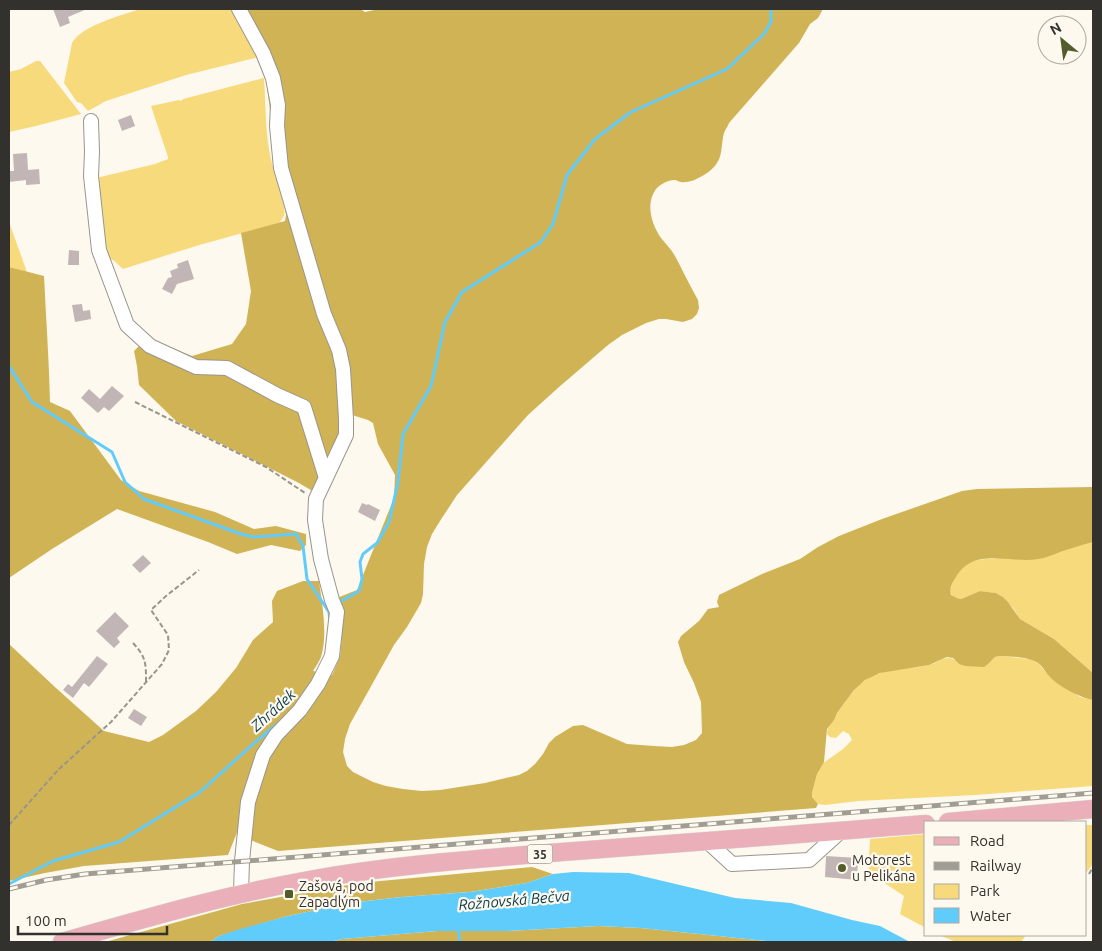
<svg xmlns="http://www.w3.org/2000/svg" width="1102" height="951" font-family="Ubuntu,sans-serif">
	<rect width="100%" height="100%" fill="#fdf9ee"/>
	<!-- green -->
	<path fill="#f7da7c" d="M140 9H242L263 56 186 75 106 101 88 111 81 103 77 102 64 83 72 43C81 26 122 15 140 9Z
		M36 61H40L81 114 36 126 9 132V72L21 69Z
		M264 78C266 105 265 133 271 160 275 175 282 189 284 205 285 214 285 216 279 223L196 246 123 269 113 260 105 257 96 178 155 164 168 159V157L151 106 179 100 181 101 183 99Z
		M9 222 27 272 9 267Z
		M1093 542V673L1054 639 1020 619 1013 608 1003 597 996 593 980 591 961 599 954 597 950 593C951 584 957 572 964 566 974 558 990 559 1002 558 1013 557 1025 554 1036 552 1055 549 1074 547 1093 542Z
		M999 656 1030 659 1039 664 1050 677 1080 697 1093 700V786L975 795 858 801 825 805 818 804 812 797V793L817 774 822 764 843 749 852 740 849 734 843 731 836 738 830 737 827 734C827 726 832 724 835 717 838 710 844 705 848 698 853 692 857 685 864 681 882 668 907 670 928 665 941 663 947 651 959 664H988L995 657Z
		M1086 825H1093V864L1086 873Z
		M926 834V860L924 867 926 868V928L900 914 904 896 880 880 868 878 870 839Z
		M939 935H1026L1021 942H956Z"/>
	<!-- forest -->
	<path fill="#d0b355" d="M243 9H360L365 12 379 9H823L818 18 810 24 799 43 729 123C728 126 725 130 724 133 721 143 723 154 717 163 712 172 692 184 681 182 679 182 677 180 674 180 668 180 661 184 657 188 645 202 651 224 661 238 666 244 671 249 675 256 683 271 690 286 698 300L699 308 697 314 692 319 683 322 666 319H659L646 323 622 335 608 345 559 387 528 415 457 495 440 521 432 534 427 547 424 564 423 594 421 603 407 627 394 645 350 724 345 739 343 752 347 766 353 772 373 782 386 786 403 789 422 791 440 790 485 783 519 775 527 771 535 764 543 754 549 743 555 737 573 726 583 725 627 744 654 746 672 747 684 745 696 740 702 733 701 702 694 683 684 662 678 642 681 636 699 621 708 609 719 607 717 602 719 595 762 574 800 559 818 547 839 536 882 519 962 491 977 489 1093 487V542C1082 545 1071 548 1060 552 1053 555 1045 558 1038 559 1010 564 974 546 956 577 952 583 949 589 951 595L957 598 961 599 980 591 996 593 1003 597 1008 602 1020 619 1054 639 1093 673V700C1081 698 1060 687 1051 678 1046 674 1044 667 1038 663 1027 656 1012 657 999 656L995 657 988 664 984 667 965 666 959 664 953 658 947 657 929 665 880 673 865 680 854 690 837 713 834 720 827 729 824 762 817 774 812 793V797L818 804 816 808 278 851 248 839 253 823 240 825 228 855 84 866 45 873 9 881V644L56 688 104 731 149 742 163 735 196 711 216 692 236 668 253 640 273 622 272 601 277 591 303 581H319C322 603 328 635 321 657 319 662 316 666 313 671L332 675 340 657 342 637V619L337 598 357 590 394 498 395 475 378 444 373 423 368 420 349 414 316 493 297 482 176 421 139 385 137 366 134 351 146 339 152 340 192 356 232 344 246 324 251 291 241 233 285 221 286 215 277 164 263 56Z
		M9 267 44 276C46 318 49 360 50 402L70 411 121 480 139 491 215 512 254 529 276 526 306 534V545L300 551 271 545 237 554 208 542 117 509 52 549 9 578Z
		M532 867 553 874 527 883 470 892 402 897 349 903 288 916 219 936 210 942H105L242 904 359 883Z
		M598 926 641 928 776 942H330L342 939 437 931H506Z"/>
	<!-- water -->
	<path fill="#60ccfb" d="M573 872 629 873 735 898 791 903 852 920 880 926 910 942H776L641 928 598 926 506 931H437L342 939 330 942H210L219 936 240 929 288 916 349 903 402 897 470 892 527 883 553 874Z"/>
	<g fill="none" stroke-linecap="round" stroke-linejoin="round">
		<!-- stream -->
		<path stroke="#60ccfb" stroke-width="3" d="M9 366 32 402 112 452 125 482 144 499 241 534 254 537 296 534 303 546 307 579 329 612 330 621
			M338 603 359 591 362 579 360 562 363 554 377 543 389 522 398 482 403 434 431 386 445 322 462 292 541 242 553 224 567 175 595 139 631 112 727 69 764 34 771 22V9
			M9 884 53 861 119 842 200 792 252 745 277 724
			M458 928 460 942"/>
	</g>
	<!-- building -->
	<path fill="#c2b5b5" d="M53 9H87L68 17 70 23 60 27Z
		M131 115 135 126 122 131 118 120Z
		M27 153 28 170 39 169 40 184 26 185V180L9 182V171H14L13 154Z
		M69 250 79 251V265H68Z
		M188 260 194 279 177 284 172 294 162 289 168 278 172 277 170 271 178 268 177 264Z
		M82 304 83 311 90 310 91 319 75 322 72 305Z
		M112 386 124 396 109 411 104 407 98 413 81 398 89 389 100 399Z
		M362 503 367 505 368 504 380 510 375 521 358 512Z
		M143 555 151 563 140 573 132 565Z
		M115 612 129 626 117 638 120 642 114 648 96 631Z
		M97 656 108 664 89 687 84 683 73 698 63 690 68 684 72 687Z
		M134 709 147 717 141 726 128 718Z
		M826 856 858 858 857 880 825 877Z"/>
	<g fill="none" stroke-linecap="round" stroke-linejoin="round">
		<defs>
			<path id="minor" d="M239 9 263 53 273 78 278 105 277 126 281 168 324 314 339 350 343 369 346 419V435L316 499 315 520 321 559 332 600 337 612 332 656 318 684 300 710 276 735 263 755 248 802 242 861 241 893
				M91 121 92 152 91 176 99 250 127 325 150 346 196 367 227 368 277 395 304 407 326 478
				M707 841 732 864 809 860 841 831"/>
			<path id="major" d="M948 822 1093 809
				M62 942C143 919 225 895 309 880 392 865 477 859 562 852 683 843 805 834 926 824"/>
		</defs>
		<!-- minor casing -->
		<use href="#minor" stroke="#99958c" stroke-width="16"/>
		<!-- major casing -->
		<use href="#major" stroke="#dadad9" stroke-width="19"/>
		<!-- path -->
		<path stroke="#98958d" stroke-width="2" stroke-dasharray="5 2.5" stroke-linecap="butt" d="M135 402 266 467 305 493
			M133 643C146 657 146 663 146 682
			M9 825 59 769 111 722 162 664 169 650 168 635 151 610 166 596 199 570
			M1089 874 1093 867"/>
		<!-- minor -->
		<use href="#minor" stroke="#fff" stroke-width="14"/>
		<!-- major -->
		<use href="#major" stroke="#eaafb8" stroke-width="18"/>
		<defs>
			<path id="rail" d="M9 889 46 880 85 874 1093 793"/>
		</defs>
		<!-- rail casing -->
		<use href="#rail" stroke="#a09d95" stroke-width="5"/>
		<!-- rail -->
		<use href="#rail" stroke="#fdf9ee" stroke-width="3" stroke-dasharray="9" stroke-linecap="butt"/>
	</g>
	<!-- markers -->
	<g fill="#555c2b" stroke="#fdf9ee" stroke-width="2">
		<circle cx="842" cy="868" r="5"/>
		<rect x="284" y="889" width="10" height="10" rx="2.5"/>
	</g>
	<g text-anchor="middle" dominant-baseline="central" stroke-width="4.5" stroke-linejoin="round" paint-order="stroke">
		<!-- shield labels -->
		<rect fill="#fdf9ee" stroke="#706d67" stroke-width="1" x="527.5" y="844.5" width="25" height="19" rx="4"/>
		<g font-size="12" font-weight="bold" fill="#33312d">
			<text x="540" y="854">35</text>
		</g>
		<!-- poi labels -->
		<g font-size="14" fill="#33312d" stroke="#fdf9ee" text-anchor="start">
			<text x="852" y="860">Motorest<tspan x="852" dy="16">u Pelikána</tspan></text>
			<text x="299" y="886">Zašová, pod<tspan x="299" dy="16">Zapadlým</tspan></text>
		</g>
		<!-- water labels -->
		<g font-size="15" font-style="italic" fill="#083a4d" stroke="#fdf9ee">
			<text transform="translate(273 710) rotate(-42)">Zhrádek</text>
			<text transform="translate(514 900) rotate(-5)">Rožnovská Bečva</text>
		</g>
	</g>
	<!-- border -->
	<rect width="1102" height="951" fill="none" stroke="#33312d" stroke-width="20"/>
	<!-- legend -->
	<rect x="924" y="821" width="162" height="115" fill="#fdf9ee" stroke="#aca9a1"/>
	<rect x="934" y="837" width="25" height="8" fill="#eaafb8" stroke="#aca9a1"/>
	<text x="970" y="846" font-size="15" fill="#33312d">Road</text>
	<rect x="934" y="862" width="25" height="8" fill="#a09d95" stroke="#aca9a1"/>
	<text x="970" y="871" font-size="15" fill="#33312d">Railway</text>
	<rect x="934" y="884" width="25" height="15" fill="#f7da7c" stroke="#aca9a1"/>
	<text x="970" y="896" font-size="15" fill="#33312d">Park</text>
	<rect x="934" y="908" width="25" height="15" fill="#60ccfb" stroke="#aca9a1"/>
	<text x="970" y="921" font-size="15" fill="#33312d">Water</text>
	<!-- north arrow -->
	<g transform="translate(1062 40) rotate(331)"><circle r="24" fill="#fdf9ee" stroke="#aca9a1"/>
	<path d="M0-4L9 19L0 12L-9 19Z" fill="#555c2b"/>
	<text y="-8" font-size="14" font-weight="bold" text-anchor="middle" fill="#33312d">N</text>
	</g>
	<!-- scale -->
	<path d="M18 926v8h149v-8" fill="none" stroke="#33312d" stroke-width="2.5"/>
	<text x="25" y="926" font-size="15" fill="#33312d" stroke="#fdf9ee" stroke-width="4" paint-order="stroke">100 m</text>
</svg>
